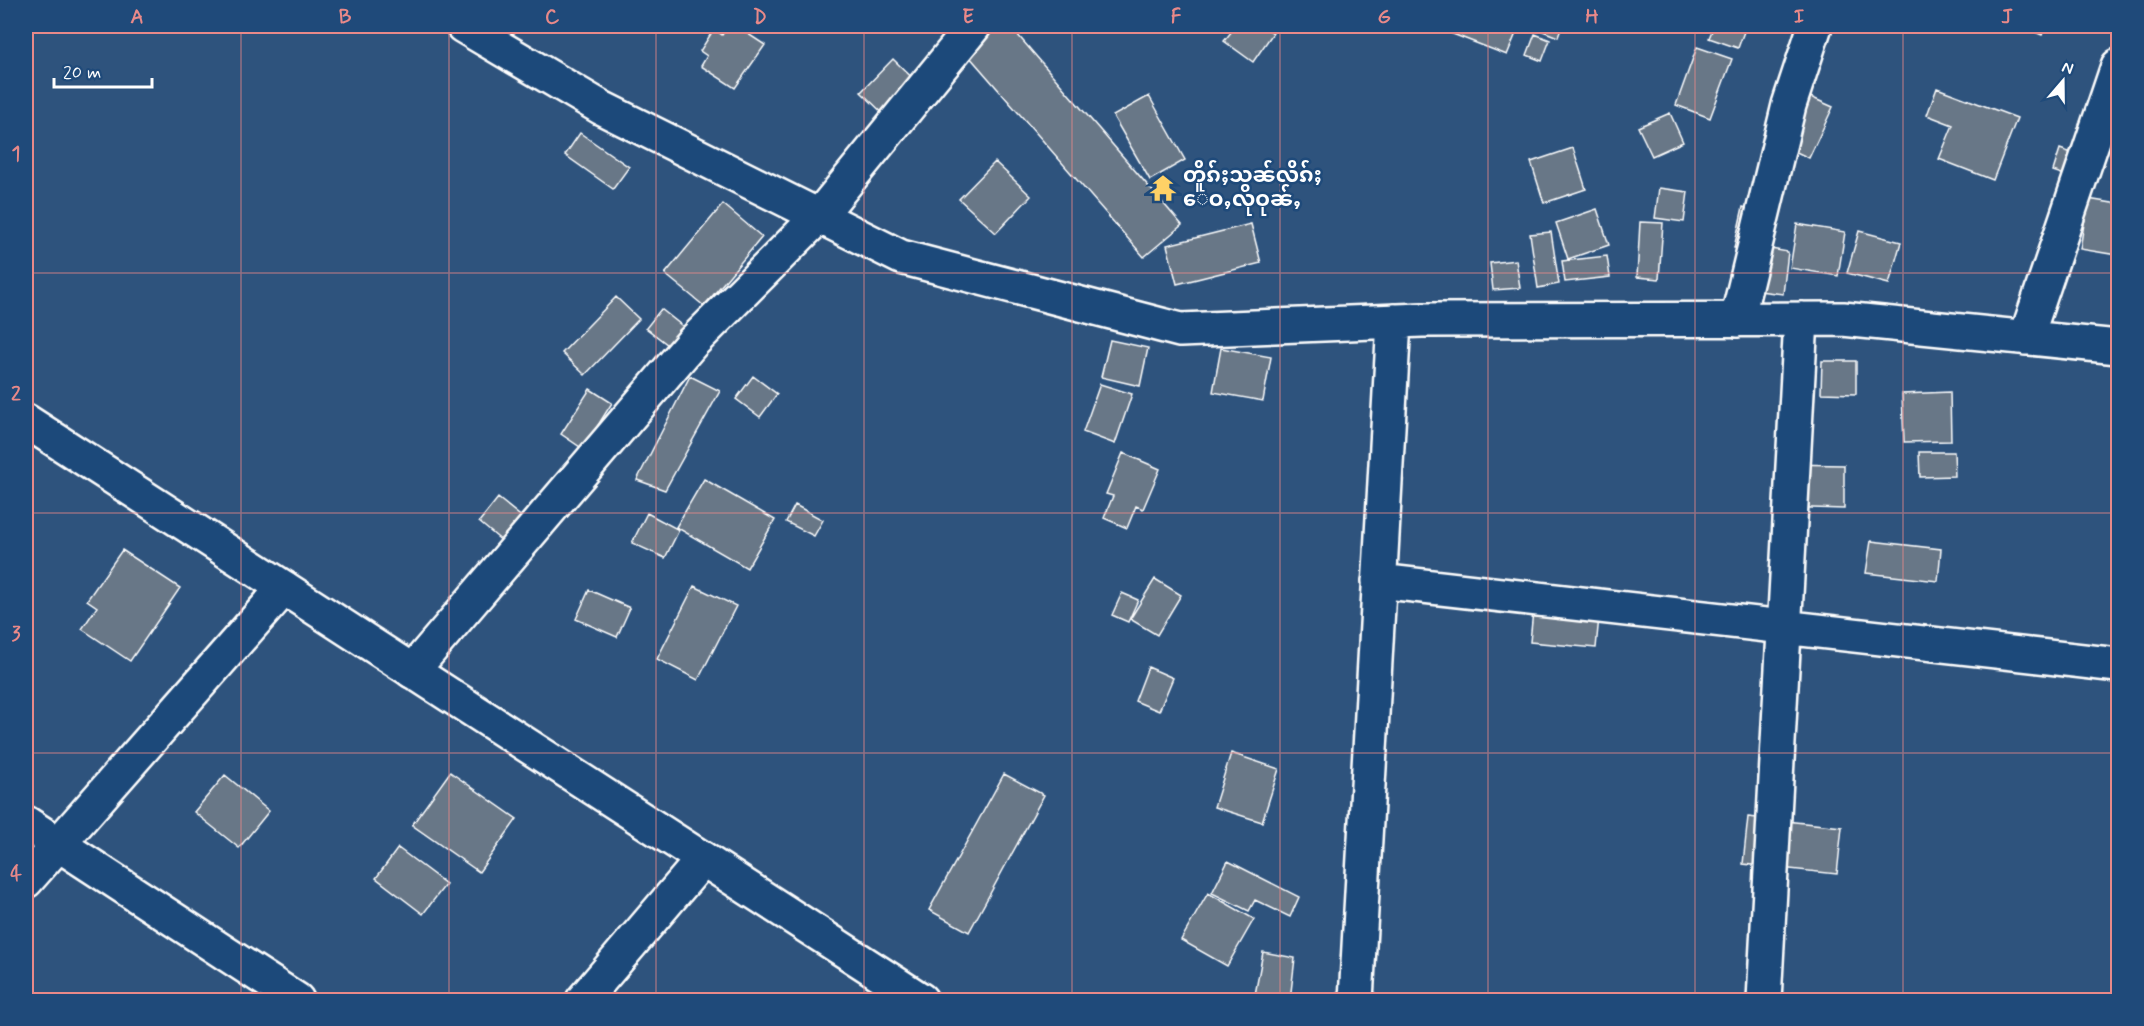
<svg xmlns="http://www.w3.org/2000/svg" width="2144" height="1026" font-family="Mynerve,'Noto Sans Myanmar',sans-serif">
	<rect width="100%" height="100%" fill="#2e537d"/>
	<filter id="ink" filterUnits="userSpaceOnUse"><feTurbulence type="fractalNoise" baseFrequency=".0167" numOctaves="2"/><feDisplacementMap in="SourceGraphic" scale="12" xChannelSelector="R" yChannelSelector="G"/><feConvolveMatrix kernelMatrix="1 2 1 2 8 2 1 2 1" color-interpolation-filters="sRGB"/></filter>
	<g filter="url(#ink)">
		<!-- building -->
		<path fill="#687787" stroke="#fff" stroke-width="1.5" d="M728 26H736L765 45 735 88 701 66 707 56 700 51 714 29 722 35Z
			M958 26H1010L1182 225 1144 257 949 33Z
			M1236 26H1263L1273 33 1253 62 1224 41Z
			M1432 26H1519L1507 55Z
			M1530 26H1562L1558 37Z
			M1714 26H1746L1738 48 1709 38Z
			M2020 26H2046L2042 35Z
			M1535 34 1550 40 1542 61 1527 55Z
			M1697 47 1732 59 1710 118 1676 105Z
			M893 59 936 101 904 134 861 92Z
			M1790 88 1833 107 1809 158 1767 138Z
			M1937 88 2017 118 1993 180 1939 159 1953 125 1927 115Z
			M1149 96 1185 160 1150 180 1113 116Z
			M1670 113 1683 142 1652 156 1638 127Z
			M580 133 629 167 613 189 565 155Z
			M1573 148 1586 189 1544 203 1531 162Z
			M2060 149 2101 163 2094 185 2053 171Z
			M995 162 1031 196 996 233 959 199Z
			M1659 188 1688 192 1684 222 1655 218Z
			M2088 199 2118 204 2117 255 2080 249Z
			M723 204 762 237 704 306 665 274Z
			M1743 207 1766 213 1758 253 1734 248Z
			M1597 209 1609 245 1568 259 1556 223Z
			M1640 222 1663 223 1659 279 1637 277Z
			M1251 224 1261 263 1177 284 1167 245Z
			M1797 224 1845 232 1838 276 1790 268Z
			M1859 231 1901 242 1889 284 1847 273Z
			M1551 232 1559 284 1538 288 1530 234Z
			M1765 248 1788 252 1783 294 1759 291Z
			M1607 256 1610 277 1565 282 1562 261Z
			M1516 260 1520 288 1493 290 1490 263Z
			M616 297 639 319 585 375 562 353Z
			M661 309 686 329 672 348 646 328Z
			M1110 340 1148 348 1140 386 1101 377Z
			M1221 348 1271 357 1263 401 1213 392Z
			M1822 361H1856V394L1821 393Z
			M690 376 720 391 665 490 637 480Z
			M753 376 777 394 760 417 736 399Z
			M1100 384 1132 394 1115 444 1083 432Z
			M590 389 612 403 583 449 561 434Z
			M1950 392 1951 441 1904 442 1902 394Z
			M1919 452H1954L1955 476 1920 477Z
			M1123 453 1160 469 1143 509 1136 506 1127 528 1104 518 1113 496 1106 494Z
			M1781 464 1844 465V509L1780 507Z
			M704 479 775 520 747 568 676 527Z
			M498 498 529 523 509 547 479 522Z
			M795 505 823 520 814 536 786 522Z
			M647 513 679 530 665 558 632 543Z
			M1871 541 1941 549 1938 581 1866 573Z
			M122 550 180 588 130 661 82 629 97 607 87 600Z
			M1155 579 1181 595 1157 635 1130 619Z
			M694 586 736 606 698 680 657 659Z
			M589 590 630 608 617 637 576 619Z
			M1122 593 1138 600 1128 622 1112 615Z
			M1533 611 1599 617 1596 648 1530 642Z
			M1148 667 1173 678 1159 711 1135 701Z
			M1231 753 1279 769 1262 822 1214 807Z
			M450 772 517 819 479 872 412 825Z
			M1004 774 1044 795 969 932 929 910Z
			M225 775 269 811 239 848 194 812Z
			M1748 817 1842 827 1837 874 1743 864Z
			M398 848 446 884 423 914 376 878Z
			M1228 861 1299 897 1290 917 1255 900 1249 911 1212 893Z
			M1208 893 1254 919 1227 966 1181 940Z
			M1263 952 1295 958 1290 1000H1254Z"/>
		<g fill="none" stroke-linecap="round" stroke-linejoin="round">
			<defs>
				<path id="minor" d="M463 26 602 108 901 257 1180 330 1422 320 1843 319 2118 347
					M1737 320 1789 105 1815 26
					M2026 338 2118 66
					M1379 581 2118 665
					M412 671 692 343 819 216 974 26
					M26 823 297 1000
					M26 881 284 588
					M583 1000 703 859
					M1356 1000 1394 321
					M1764 1000 1801 319"/>
				<path id="major" d="M26 421 921 1000"/>
			</defs>
			<!-- minor casing -->
			<use href="#minor" stroke="#fff" stroke-width="38"/>
			<!-- major casing -->
			<use href="#major" stroke="#fff" stroke-width="38"/>
			<!-- minor -->
			<use href="#minor" stroke="#1f4a7a" stroke-width="33"/>
			<!-- major -->
			<use href="#major" stroke="#1f4a7a" stroke-width="33"/>
		</g>
	</g>
	<!-- grid -->
	<path fill="none" stroke="#e88989" stroke-width="1.5" stroke-opacity="0.55" d="M241 26V1000M449 26V1000M656 26V1000M864 26V1000M1072 26V1000M1280 26V1000M1488 26V1000M1695 26V1000M1903 26V1000M26 273H2118M26 513H2118M26 753H2118"/>
	<!-- icons -->
	<defs>
		<symbol id="temple-bare" viewBox="-9 -9 18 18"><path d="M0-6L5-2H3V0L6.5 2.5H4V6H1.5V3h-3V6H-4V2.5H-6.5L-3 0V-2H-5Z" fill="#ffd166" stroke="#1f4a7a" stroke-width="2.5" paint-order="stroke"/></symbol>
	</defs>
	<g fill-rule="evenodd">
		<use href="#temple-bare" x="1144" y="169" width="38" height="38"/>
	</g>
	<g text-anchor="middle" dominant-baseline="central" stroke-width="5" stroke-linejoin="round" paint-order="stroke">
		<!-- poi labels -->
		<g font-size="21" font-weight="bold" fill="#fff" stroke="#1f4a7a" text-anchor="start">
			<text x="1183" y="176">တိူၵ်ႈသွၼ်လိၵ်ႈ<tspan x="1183" dy="24">ေဝႇလုဝုၼ်ႇ</tspan></text>
		</g>
	</g>
	<!-- margin -->
	<rect width="2144" height="1026" fill="none" stroke="#1f4a7a" stroke-width="66"/>
	<!-- north arrow -->
	<g transform="translate(2063 81) rotate(20)" stroke="#1f4a7a" stroke-width="4.5" paint-order="stroke">
	<path d="M0-4.5L10 22L0 15L-10 22Z" fill="#ffffff"/>
	<text y="-9" font-size="16" font-weight="bold" text-anchor="middle" fill="#ffffff">N</text>
	</g>
	<!-- scale -->
	<path d="M54 78v9h98v-9" fill="none" stroke="#ffffff" stroke-width="3"/>
	<text x="63" y="78" font-size="18" fill="#ffffff" stroke="#1f4a7a" stroke-width="4.5" paint-order="stroke">20 m</text>
	<rect x="33" y="33" width="2078" height="960" fill="none" stroke="#e88989" stroke-width="2"/>
	<g font-size="20" text-anchor="middle" font-weight="bold" fill="#e88989">
		<text x="137" y="23">A</text>
		<text x="345" y="23">B</text>
		<text x="552" y="23">C</text>
		<text x="760" y="23">D</text>
		<text x="968" y="23">E</text>
		<text x="1176" y="23">F</text>
		<text x="1384" y="23">G</text>
		<text x="1592" y="23">H</text>
		<text x="1799" y="23">I</text>
		<text x="2007" y="23">J</text>
		<text x="16" y="160">1</text>
		<text x="16" y="400">2</text>
		<text x="16" y="640">3</text>
		<text x="16" y="880">4</text>
	</g>
</svg>
